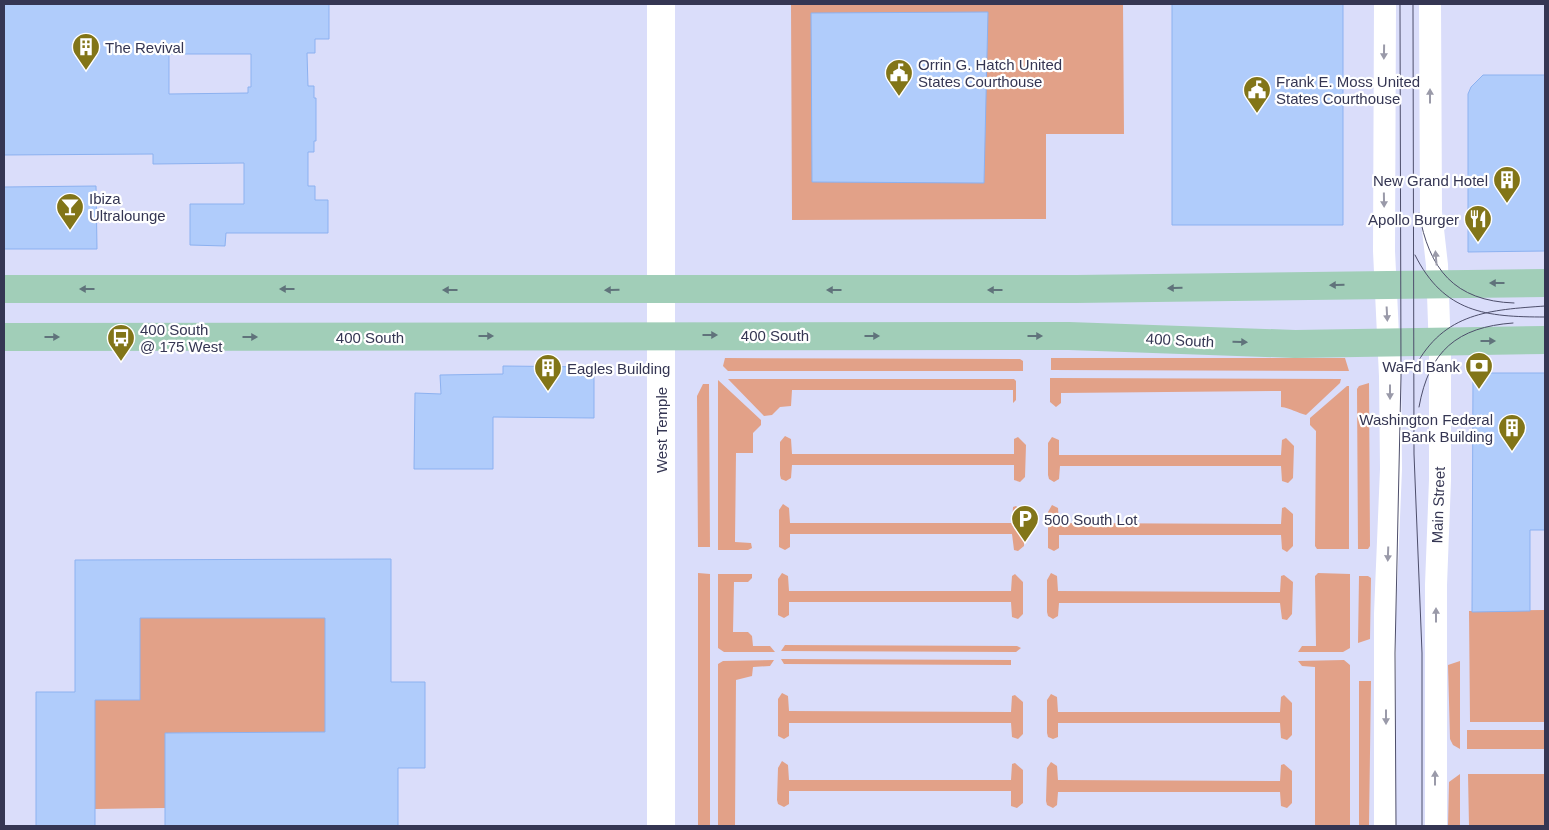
<svg xmlns="http://www.w3.org/2000/svg" width="1549" height="830" font-family="Helvetica,sans-serif">
	<rect width="100%" height="100%" fill="#daddfa"/>
	<!-- green -->
	<path fill="#e2a188" d="M791 4H1123L1124 134H1046V219L792 220Z
		M725 358 1020 359 1023 361V371H728L723 366Z
		M1051 358H1345L1349 371 1051 370Z
		M1050 378 1341 379 1340 383 1306 415C1297 413 1291 408 1281 407V391L1061 393V403L1056 407 1050 402Z
		M728 379H1014L1016 381V400L1013 403V390H792L791 406 780 407 772 415 764 416Z
		M718 380 761 420V425L753 433V453H736L735 542 751 543 752 548 748 550H718Z
		M1369 383 1370 546 1368 549H1358L1357 389 1359 386Z
		M703 384H709L710 547H698L697 396Z
		M1347 386H1349V549H1317L1315 546 1316 431 1310 425V418Z
		M785 436 791 439 792 454H1014V439L1018 437 1026 445 1025 477 1020 482 1014 480V465H792L791 478 786 481 781 479 780 475V442Z
		M1052 437 1059 440V455H1281L1282 440 1286 438 1294 446 1293 478 1288 483 1282 481 1281 466H1060L1059 479 1054 482 1049 479 1048 475V443Z
		M783 504 789 508 790 523H1012L1013 507 1016 506 1024 513V546L1018 551 1014 550 1012 534H790V547L785 550 779 547V510Z
		M1052 505 1058 508 1059 523 1281 524 1282 508 1285 507 1293 514V546L1287 552 1282 549 1281 535H1059V548L1054 551 1048 548V512Z
		M698 573 710 574V826H698Z
		M782 573 788 576 789 591H1011L1012 576 1015 574 1023 582V614L1018 619 1012 617 1011 602H789V615L784 618 778 615V579Z
		M1051 573 1057 576 1058 591 1280 592 1281 576 1284 575 1293 582 1292 614 1287 620 1282 619 1280 603H1059L1058 616 1053 619 1048 616 1047 612V580Z
		M1318 573 1350 574V648L1343 652H1298L1302 646H1316L1315 576Z
		M718 574H752V578L748 582H734L733 632H748L752 636 753 646H770L775 652H724L718 648Z
		M1359 576H1368L1371 578 1370 639 1358 643Z
		M1545 610V722H1470L1469 611Z
		M140 618H325V732L165 733V808L95 809V700L140 699Z
		M785 645 1017 646 1021 648 1016 652 781 651Z
		M781 659 1011 660V665L784 664Z
		M774 660 770 666 753 667 752 676 736 680 735 826H718V664L723 661Z
		M1344 660 1350 665V826H1315V667L1302 666 1298 661Z
		M1460 661V749L1453 745 1450 739 1448 665Z
		M1359 681H1371L1369 826H1359Z
		M782 693 788 696 789 711 1011 712 1012 696 1015 695 1023 702V734L1018 739 1012 737 1011 723H789V736L784 739 778 736V699Z
		M1051 694 1057 697 1058 712H1280L1281 697 1284 695 1292 703V735L1287 740 1281 738 1280 723H1058V737L1053 739 1048 737 1047 733V700Z
		M1467 730H1545V749H1467Z
		M782 761 788 765 789 780H1011L1012 764 1015 763 1023 770V803L1017 808 1011 806V791H789V804L784 807 778 804 777 800 778 768Z
		M1051 762 1057 766 1058 780 1280 781 1281 765 1284 764 1292 771V803L1287 808 1281 806 1280 792H1058L1057 805 1053 808 1047 805 1046 801 1047 768Z
		M1460 774V826H1448L1449 782Z
		M1468 774H1545V826H1469Z"/>
	<!-- building -->
	<path fill="#b0ccfb" stroke="#8cb1f0" fill-rule="evenodd" d="M4 4H329V39H315V53H307L308 86H314V98H316V141H314V152H308V186H315V200H328V233H226L225 246 190 245V204H244V163L153 164V154L4 155ZM169 54H251V87H248V93L169 94Z
		M1172 4H1343V225H1172Z
		M988 12 984 183 812 182 811 13Z
		M1483 75H1545V251L1468 252V94L1471 87Z
		M96 186 97 249H4V187Z
		M503 366 594 367V418L493 417V469H414L415 393 441 394 440 375 503 374Z
		M1473 373H1545V530H1530V611L1472 612Z
		M391 559V682H425V768H398V826H165V733L325 732V618H140V700H95V826H36V692H75V560Z"/>
	<g fill="none" stroke-linecap="round" stroke-linejoin="round">
		<!-- minor -->
		<path stroke="#fff" stroke-width="22" d="M1385 4 1384 251 1390 376 1391 469 1385 614V826
			M1430 4 1431 212 1437 265 1440 353V480L1436 585V826"/>
		<!-- secondary -->
		<path stroke="#fff" stroke-width="28" d="M661 4V826"/>
		<!-- primary -->
		<path stroke="#a1ceb8" stroke-width="28" d="M4 289H1076L1545 283
			M4 337 1069 336 1295 344 1545 340"/>
		<!-- tram -->
		<path stroke="#4d4e6b" stroke-width="1" d="M1413 4 1414 454 1422 653V826
			M1419 213C1429 269 1454 301 1514 303
			M1415 255C1444 313 1486 317 1545 317
			M1415 367C1444 312 1490 310 1545 306
			M1419 407C1429 351 1457 327 1513 323
			M1396 826 1395 653 1401 376 1400 4"/>
	</g>
	<!-- one-way arrows -->
	<defs><path id="oneway-solid" d="M-6-.8H1V-3.2L6.5 0L1 3.2V.8H-6Z" transform="scale(1.25)"/></defs>
	<g fill="#9a9aa9">
		<use href="#oneway-solid" transform="translate(1384 52) rotate(91)"/>
		<use href="#oneway-solid" transform="translate(1430 96) rotate(-90)"/>
		<use href="#oneway-solid" transform="translate(1384 200) rotate(89)"/>
		<use href="#oneway-solid" transform="translate(1436 258) rotate(-95)"/>
		<use href="#oneway-solid" transform="translate(1387 314) rotate(87)"/>
		<use href="#oneway-solid" transform="translate(1390 392) rotate(90)"/>
		<use href="#oneway-solid" transform="translate(1388 554) rotate(92)"/>
		<use href="#oneway-solid" transform="translate(1436 615) rotate(-90)"/>
		<use href="#oneway-solid" transform="translate(1386 717) rotate(90)"/>
		<use href="#oneway-solid" transform="translate(1435 778) rotate(-90)"/>
	</g>
	<g fill="#60737b">
		<use href="#oneway-solid" transform="translate(1497 283) rotate(180)"/>
		<use href="#oneway-solid" transform="translate(1337 285) rotate(179)"/>
		<use href="#oneway-solid" transform="translate(1175 288) rotate(179)"/>
		<use href="#oneway-solid" transform="translate(87 289) rotate(180)"/>
		<use href="#oneway-solid" transform="translate(287 289) rotate(-180)"/>
		<use href="#oneway-solid" transform="translate(450 290) rotate(-180)"/>
		<use href="#oneway-solid" transform="translate(612 290) rotate(179)"/>
		<use href="#oneway-solid" transform="translate(834 290) rotate(180)"/>
		<use href="#oneway-solid" transform="translate(995 290) rotate(180)"/>
		<use href="#oneway-solid" transform="translate(710 335)"/>
		<use href="#oneway-solid" transform="translate(486 336)"/>
		<use href="#oneway-solid" transform="translate(872 336)"/>
		<use href="#oneway-solid" transform="translate(1035 336)"/>
		<use href="#oneway-solid" transform="translate(52 337)"/>
		<use href="#oneway-solid" transform="translate(250 337)"/>
		<use href="#oneway-solid" transform="translate(1488 341)"/>
		<use href="#oneway-solid" transform="translate(1240 342) rotate(2)"/>
	</g>
	<!-- icons -->
	<defs>
		<symbol id="building-pin" viewBox="-11 -11 22 30"><path d="M0 17L-7.5 6A9.5 9.5 0 1 1 7.5 6Z" fill="#827518" stroke="#fff"/><path d="M-4-6H4V6H1V3H-1V6H-4ZM-2.5-4.3h1.7v1.8h-1.7ZM.8-4.3h1.7v1.8H.8ZM-2.5-1h1.7V.8h-1.7ZM.8-1h1.7V.8H.8Z" fill="#fff"/></symbol>
		<symbol id="civic-pin" viewBox="-11 -11 22 30"><path d="M0 17L-7.5 6A9.5 9.5 0 1 1 7.5 6Z" fill="#827518" stroke="#fff"/><path d="M-.6-6.5H3V-4.5H.6V-3L4-1V1h2V6H-6V1h2V-1L-.6-3ZM-1.2 2.5V6h2.4V2.5Z" fill="#fff"/></symbol>
		<symbol id="bar-pin" viewBox="-11 -11 22 30"><path d="M0 17L-7.5 6A9.5 9.5 0 1 1 7.5 6Z" fill="#827518" stroke="#fff"/><path d="M-6-5H6L.8 .8V4.5H3.5V6h-7V4.5H-.8V.8Z" fill="#fff"/></symbol>
		<symbol id="restaurant-pin" viewBox="-11 -11 22 30"><path d="M0 17L-7.5 6A9.5 9.5 0 1 1 7.5 6Z" fill="#827518" stroke="#fff"/><path d="M-5-6h1v4h1v-4h1v4h1v-4h1v5L-1.5 .5V6h-2V.5L-5-1ZM5-6V6H3V1.5H1.5Q1.5-4 5-6Z" fill="#fff"/></symbol>
		<symbol id="bus-pin" viewBox="-11 -11 22 30"><path d="M0 17L-7.5 6A9.5 9.5 0 1 1 7.5 6Z" fill="#827518" stroke="#fff"/><path d="M-5-6H5V4H4V6H2V4H-2V6H-4V4H-5ZM-3.5-4V0h7V-4ZM-3.5 1.2v1.5H-2V1.2ZM2 1.2v1.5H3.5V1.2Z" fill="#fff"/></symbol>
		<symbol id="bank-pin" viewBox="-11 -11 22 30"><path d="M0 17L-7.5 6A9.5 9.5 0 1 1 7.5 6Z" fill="#827518" stroke="#fff"/><path d="M-6-4H6V4H-6ZM0-2.3a2.3 2.3 0 1 0 0 4.6a2.3 2.3 0 1 0 0-4.6Z" fill="#fff"/></symbol>
		<symbol id="parking-pin" viewBox="-11 -11 22 30"><path d="M0 17L-7.5 6A9.5 9.5 0 1 1 7.5 6Z" fill="#827518" stroke="#fff"/><path d="M-3.5-5.5H1a3.5 3.5 0 0 1 0 7H-1V5.5H-3.5ZM-1-3.4V-.6H.8a1.4 1.4 0 0 0 0-2.8Z" fill="#fff"/></symbol>
	</defs>
	<g fill-rule="evenodd">
		<use href="#building-pin" x="70" y="31" width="32" height="43"/>
		<use href="#civic-pin" x="883" y="57" width="32" height="43"/>
		<use href="#civic-pin" x="1241" y="74" width="32" height="43"/>
		<use href="#building-pin" x="1491" y="164" width="32" height="43"/>
		<use href="#bar-pin" x="54" y="191" width="32" height="43"/>
		<use href="#restaurant-pin" x="1462" y="203" width="32" height="43"/>
		<use href="#bus-pin" x="105" y="322" width="32" height="43"/>
		<use href="#bank-pin" x="1463" y="350" width="32" height="43"/>
		<use href="#building-pin" x="532" y="352" width="32" height="43"/>
		<use href="#building-pin" x="1496" y="412" width="32" height="43"/>
		<use href="#parking-pin" x="1009" y="503" width="32" height="43"/>
	</g>
	<g text-anchor="middle" dominant-baseline="central" stroke-width="4.5" stroke-linejoin="round" paint-order="stroke">
		<!-- poi labels -->
		<g font-size="15" fill="#353653" stroke="#fff" text-anchor="start">
			<text x="105" y="47">The Revival</text>
			<text x="918" y="64">Orrin G. Hatch United<tspan x="918" dy="17">States Courthouse</tspan></text>
			<text x="1276" y="81">Frank E. Moss United<tspan x="1276" dy="17">States Courthouse</tspan></text>
			<text x="1488" y="180" text-anchor="end">New Grand Hotel</text>
			<text x="89" y="198">Ibiza<tspan x="89" dy="17">Ultralounge</tspan></text>
			<text x="1459" y="219" text-anchor="end">Apollo Burger</text>
			<text x="140" y="329">400 South<tspan x="140" dy="17">@ 175 West</tspan></text>
			<text x="1460" y="366" text-anchor="end">WaFd Bank</text>
			<text x="567" y="368">Eagles Building</text>
			<text x="1493" y="419" text-anchor="end">Washington Federal<tspan x="1493" dy="17">Bank Building</tspan></text>
			<text x="1044" y="519">500 South Lot</text>
		</g>
		<!-- street labels -->
		<g font-size="15" fill="#353653" stroke="#fff">
			<text x="775" y="335">400 South</text>
			<text x="370" y="337">400 South</text>
			<text transform="translate(1180 340) rotate(3)">400 South</text>
			<text transform="translate(661 430) rotate(-90)">West Temple</text>
			<text transform="translate(1438 505) rotate(-88)">Main Street</text>
		</g>
	</g>
	<!-- border -->
	<rect width="1549" height="830" fill="none" stroke="#353653" stroke-width="10"/>
</svg>
